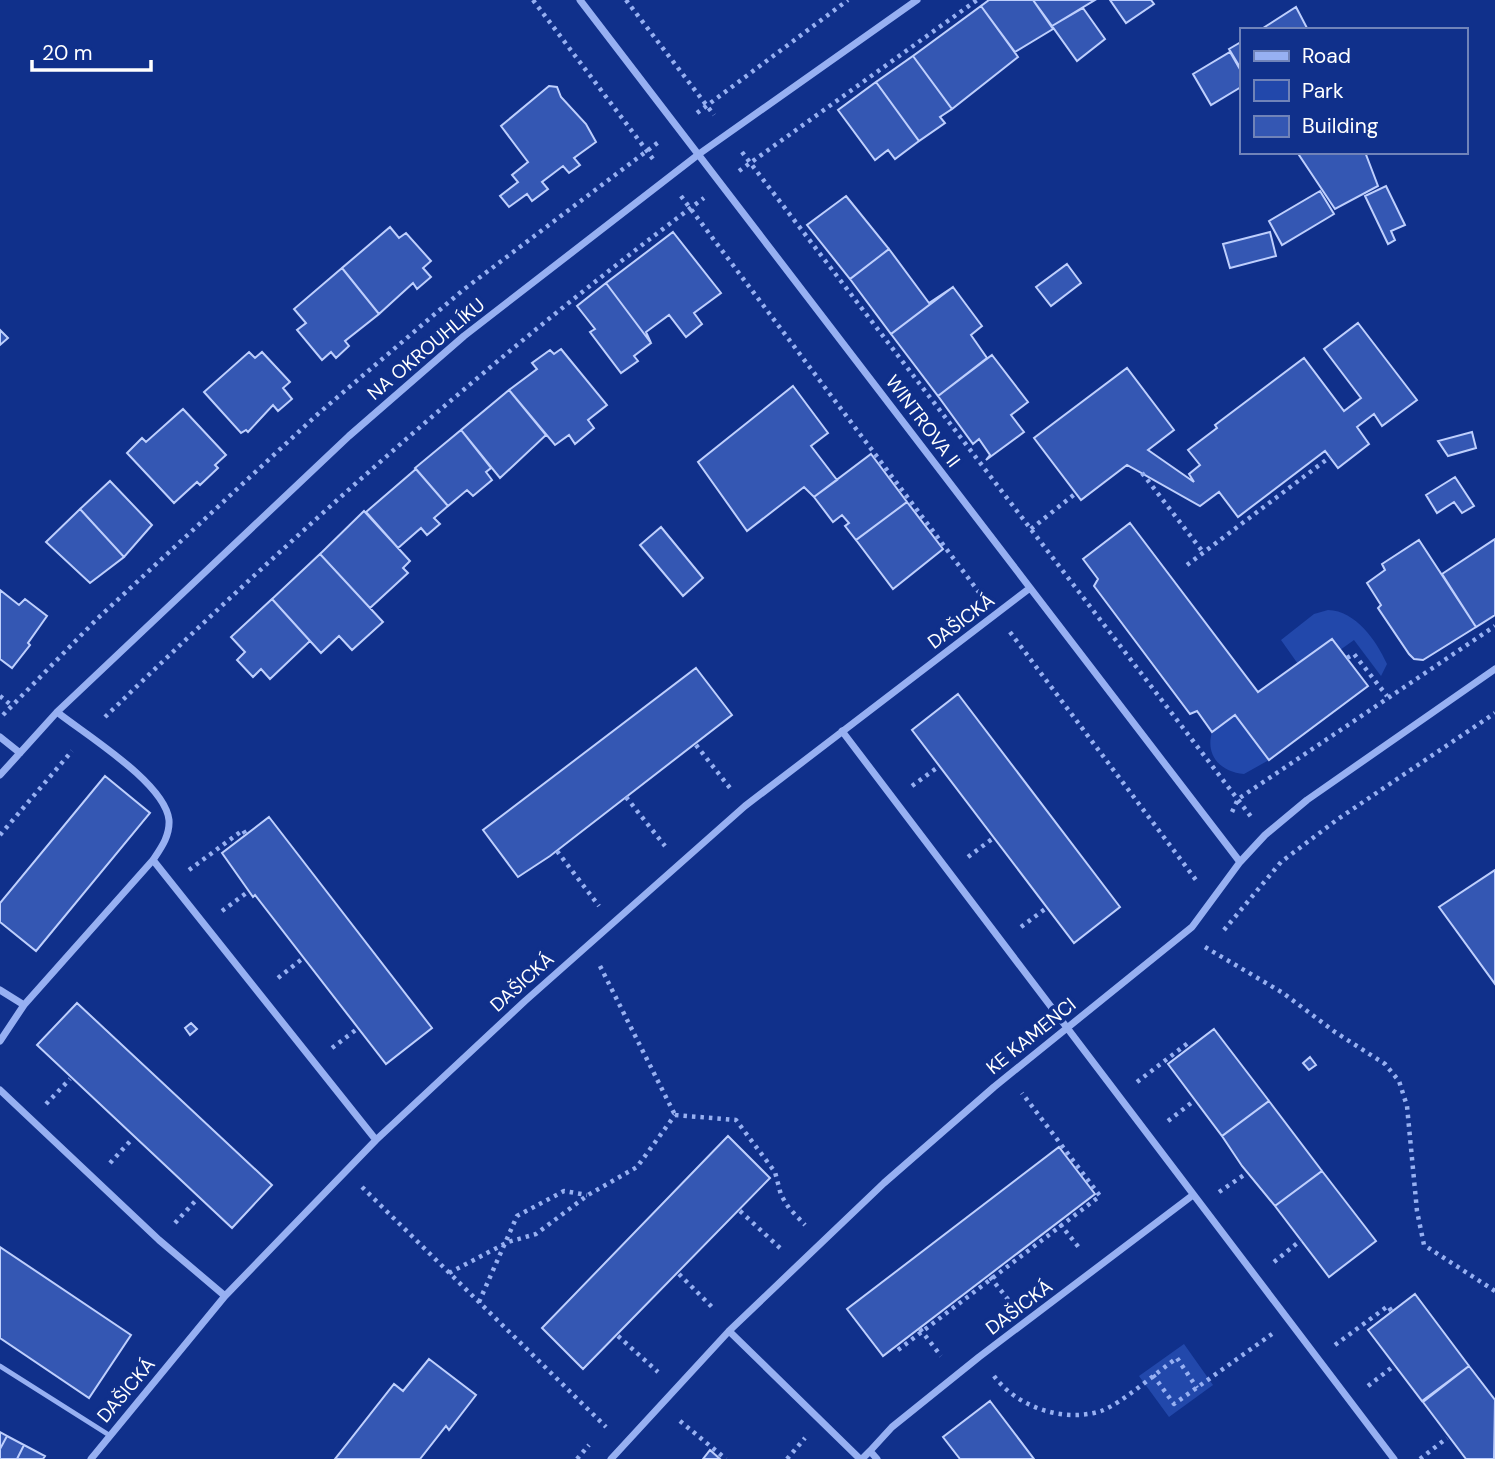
<svg xmlns="http://www.w3.org/2000/svg" width="1495" height="1459" font-family="'DM Sans',sans-serif">
	<rect width="100%" height="100%" fill="#10308b"/>
	<!-- green -->
	<path fill="#2248ab" d="M1328 610C1356 611 1376 640 1387 664L1381 676 1354 640 1340 650 1332 639 1298 664 1281 640 1314 614Z
		M1235 715 1269 760 1244 774C1221 772 1205 756 1212 732Z
		M1184 1344 1213 1385 1169 1417 1139 1376Z"/>
	<!-- building -->
	<path fill="#3457b3" stroke="#becffd" stroke-width="2" d="M989 0H1033L1053 29 1015 52 981 6Z
		M1033 0H1095L1052 26Z
		M1110 0H1151L1154 4 1126 23Z
		M981 6 1018 57 952 109 913 56Z
		M1296 7 1308 30H1260Z
		M1083 8 1105 39 1077 61 1052 26Z
		M1241 42V69L1229 49Z
		M1230 52 1241 71V87L1211 105 1193 74Z
		M913 56 952 109 940 117 945 123 919 141 876 82Z
		M876 82 919 141 895 159 888 150 875 160 838 110Z
		M549 86 557 87 561 97 586 124 596 142 574 158 580 165 569 173 563 166 542 182 548 189 532 201 527 194 509 207 500 196 518 182 512 175 528 162 501 126Z
		M1297 152H1365L1378 186 1335 209Z
		M1386 186 1405 225 1391 231 1395 240 1388 244 1365 196Z
		M1320 191 1334 214 1282 245 1269 221Z
		M846 196 889 249 850 279 807 225Z
		M390 227 399 238 406 233 431 261 423 268 431 277 417 289 413 283 379 314 342 268Z
		M673 232 721 293 694 313 702 324 686 337 669 315 646 332 651 343 606 283Z
		M1270 232 1276 256 1230 268 1223 244Z
		M889 249 929 303 953 287 891 334 850 279Z
		M1067 264 1081 283 1051 306 1036 287Z
		M342 268 379 314 345 341 349 346 336 358 331 352 322 360 297 330 306 323 294 309Z
		M606 283 651 343 634 356 638 361 621 373 590 332 595 329 577 306Z
		M953 287 982 326 971 335 987 358 938 396 891 334Z
		M1358 323 1417 400 1382 426 1374 414 1357 427 1369 444 1338 468 1325 451 1238 517 1219 492 1200 506 1127 465 1081 500 1034 438 1127 368 1174 430 1148 450 1194 482 1189 474 1200 465 1188 450 1217 428 1215 425 1304 358 1344 411 1361 398 1324 349Z
		M0 330 8 338 0 345Z
		M561 349 607 405 588 420 594 428 575 444 569 435 555 445 509 390 537 369 532 363 550 350 554 354Z
		M249 352 255 358 262 352 290 382 283 388 292 399 278 411 273 405 248 432 246 430 241 433 204 392Z
		M992 355 1028 402 1011 415 1024 432 986 460 990 455 979 439 973 444 938 396Z
		M793 386 828 433 811 446 837 480 814 497 804 487 747 531 698 462Z
		M509 390 546 435 500 478 461 430Z
		M183 409 226 455 215 465 218 468 200 485 197 482 174 503 127 453 142 438 146 442Z
		M461 430 491 468 486 472 492 480 473 496 467 490 448 506 415 468Z
		M1472 432 1476 448 1448 456 1438 441Z
		M871 454 907 502 856 540 845 526 849 523 842 515 833 522 814 497Z
		M416 469 448 506 434 518 440 524 427 535 421 528 398 548 366 512Z
		M1455 477 1474 506 1462 513 1454 502 1437 513 1426 495Z
		M110 481 152 525 124 557 80 509Z
		M907 502 943 549 893 589 856 540Z
		M80 509 124 557 90 583 46 542Z
		M364 511 410 561 403 568 408 573 370 608 320 554Z
		M1130 523 1258 692 1332 639 1368 686 1269 760 1235 715 1212 732 1197 711 1190 714 1094 586 1098 579 1083 559Z
		M661 527 703 578 683 596 640 545Z
		M1495 539V615L1476 627 1442 574Z
		M1419 540 1476 627 1423 660 1414 659 1409 654 1378 608 1381 605 1367 583 1385 570 1382 564Z
		M320 554 383 622 352 650 339 636 321 653 272 599Z
		M0 590 19 605 25 599 47 616 28 643 30 645 12 668 0 659Z
		M272 599 310 641 270 679 261 669 253 677 237 660 245 652 231 637Z
		M696 668 732 715 550 856 518 877 483 830Z
		M958 694 1120 907 1074 943 912 730Z
		M105 776 150 813 36 951 0 922V903Z
		M269 817 432 1028 386 1064 255 895 253 897 222 853Z
		M1495 870V984L1439 907Z
		M77 1003 272 1185 232 1228 37 1045Z
		M191 1023 197 1029 190 1035 185 1028Z
		M1214 1029 1269 1101 1222 1136 1168 1064Z
		M1310 1057 1316 1065 1309 1070 1303 1063Z
		M1269 1101 1322 1171 1275 1206 1242 1166 1222 1136Z
		M728 1136 770 1178 583 1369 542 1328Z
		M1059 1147 1095 1194 883 1356 847 1309Z
		M1322 1171 1376 1241 1329 1277 1275 1206Z
		M0 1247 131 1335 89 1398 0 1338Z
		M1415 1294 1469 1366 1422 1401 1368 1330Z
		M429 1359 476 1395 449 1430 446 1426 420 1459H335L394 1384 403 1391Z
		M1469 1366 1495 1400 1494 1459H1466L1423 1402Z
		M990 1401 1034 1459H960L943 1437Z
		M0 1432 7 1436 0 1449Z
		M7 1436 24 1445 17 1459H0V1449Z
		M24 1445 45 1456 43 1459H17Z
		M710 1450 720 1459H703Z"/>
	<g fill="none" stroke-linecap="round" stroke-linejoin="round">
		<!-- path -->
		<path stroke="#97b0f2" stroke-width="4.5" stroke-dasharray="3.5 5" stroke-linecap="butt" d="M533 0 653 159
			M626 0 714 115
			M697 113 848 0
			M742 152 1252 818
			M739 171 977 0
			M681 196 981 595
			M1142 473 1203 552
			M1031 529 1076 493
			M1187 565 1330 457
			M1010 632 1196 880
			M1347 658 1354 654 1387 696
			M0 696 11 705
			M3 715 97 619 319 413 463 290 660 141
			M105 717C295 533 492 356 704 198
			M696 745 730 788
			M912 786 938 767
			M626 797 665 846
			M1232 812 1238 799 1495 626
			M0 835 72 751
			M557 851 599 906
			M968 857 992 839
			M189 870 243 830 246 835
			M222 911 249 891
			M1021 927 1045 909
			M1224 930 1281 862 1338 819 1495 713
			M1205 947 1283 993 1335 1032 1385 1064 1399 1081 1407 1106 1417 1211 1424 1245 1495 1291
			M600 966 675 1115
			M278 978 302 959
			M332 1048 357 1029
			M1137 1082 1188 1043 1191 1046
			M46 1104 70 1079
			M675 1115 736 1120 775 1172 781 1195 789 1208 805 1225
			M1168 1121 1195 1100
			M110 1163 133 1138
			M362 1187 606 1427
			M1219 1192 1247 1173
			M740 1211 780 1248
			M175 1223 198 1198
			M1060 1224 1081 1250
			M1274 1262 1301 1240
			M449 1273 508 1242 536 1234 588 1195 637 1167 675 1115
			M679 1274 715 1310
			M990 1277 1011 1303
			M479 1302 517 1216 564 1191 587 1195
			M920 1329 941 1356
			M618 1336 658 1372
			M1335 1345 1388 1306 1392 1312
			M898 1350 1100 1196 1022 1093
			M1153 1375 1174 1404 1272 1334
			M994 1376C1017 1407 1063 1423 1101 1411 1121 1404 1157 1372 1177 1358L1197 1388
			M1368 1386 1395 1365
			M680 1421 726 1459
			M577 1459 589 1445
			M787 1459 805 1438
			M1420 1459 1447 1438"/>
		<!-- service -->
		<path stroke="#97b0f2" stroke-width="5" d="M0 1366 109 1435"/>
		<!-- minor -->
		<path stroke="#97b0f2" stroke-width="7" d="M580 0 1240 862
			M57 712C86 735 165 783 169 820 170 836 161 848 153 860
			M842 731 1394 1459
			M0 737 20 753
			M0 775 57 712 349 436 464 336 699 154 917 0
			M0 990 24 1005
			M0 1041 24 1005 153 860 376 1140
			M0 1090 159 1240 225 1296
			M729 1331 860 1459
			M870 1451 892 1427 979 1357 1193 1195
			M91 1459 225 1296 376 1140 525 1001 745 806 1030 588
			M611 1459 729 1331 884 1183 994 1087 1192 927 1240 862 1265 835 1307 800 1495 669
			M862 1459 870 1451 877 1459"/>
	</g>
	<g text-anchor="middle" dominant-baseline="central" stroke-width="7" stroke-linejoin="round" paint-order="stroke">
		<!-- street labels -->
		<g font-size="19" fill="#fff" stroke="#10308b">
			<text transform="translate(426 349) rotate(-40)">NA OKROUHLÍKU</text>
			<text transform="translate(923 421) rotate(53)">WINTROVA II</text>
			<text transform="translate(961 621) rotate(-37)">DAŠICKÁ</text>
			<text transform="translate(522 982) rotate(-42)">DAŠICKÁ</text>
			<text transform="translate(1031 1036) rotate(-39)">KE KAMENCI</text>
			<text transform="translate(1019 1307) rotate(-37)">DAŠICKÁ</text>
			<text transform="translate(126 1390) rotate(-50)">DAŠICKÁ</text>
		</g>
	</g>
	<!-- legend -->
	<rect x="1240" y="28" width="228" height="126" fill="#10308b" stroke="#7083b9" stroke-width="2"/>
	<rect x="1254" y="51" width="35" height="10" fill="#97b0f2" stroke="#7083b9" stroke-width="2"/>
	<text x="1302" y="63" font-size="21" fill="#ffffff">Road</text>
	<rect x="1254" y="80" width="35" height="21" fill="#2248ab" stroke="#7083b9" stroke-width="2"/>
	<text x="1302" y="98" font-size="21" fill="#ffffff">Park</text>
	<rect x="1254" y="116" width="35" height="21" fill="#3457b3" stroke="#7083b9" stroke-width="2"/>
	<text x="1302" y="133" font-size="21" fill="#ffffff">Building</text>
	<!-- scale -->
	<path d="M32 60v10h119v-10" fill="none" stroke="#ffffff" stroke-width="3.5"/>
	<text x="42" y="60" font-size="21" fill="#ffffff" stroke="#10308b" stroke-width="5" paint-order="stroke">20 m</text>
</svg>
